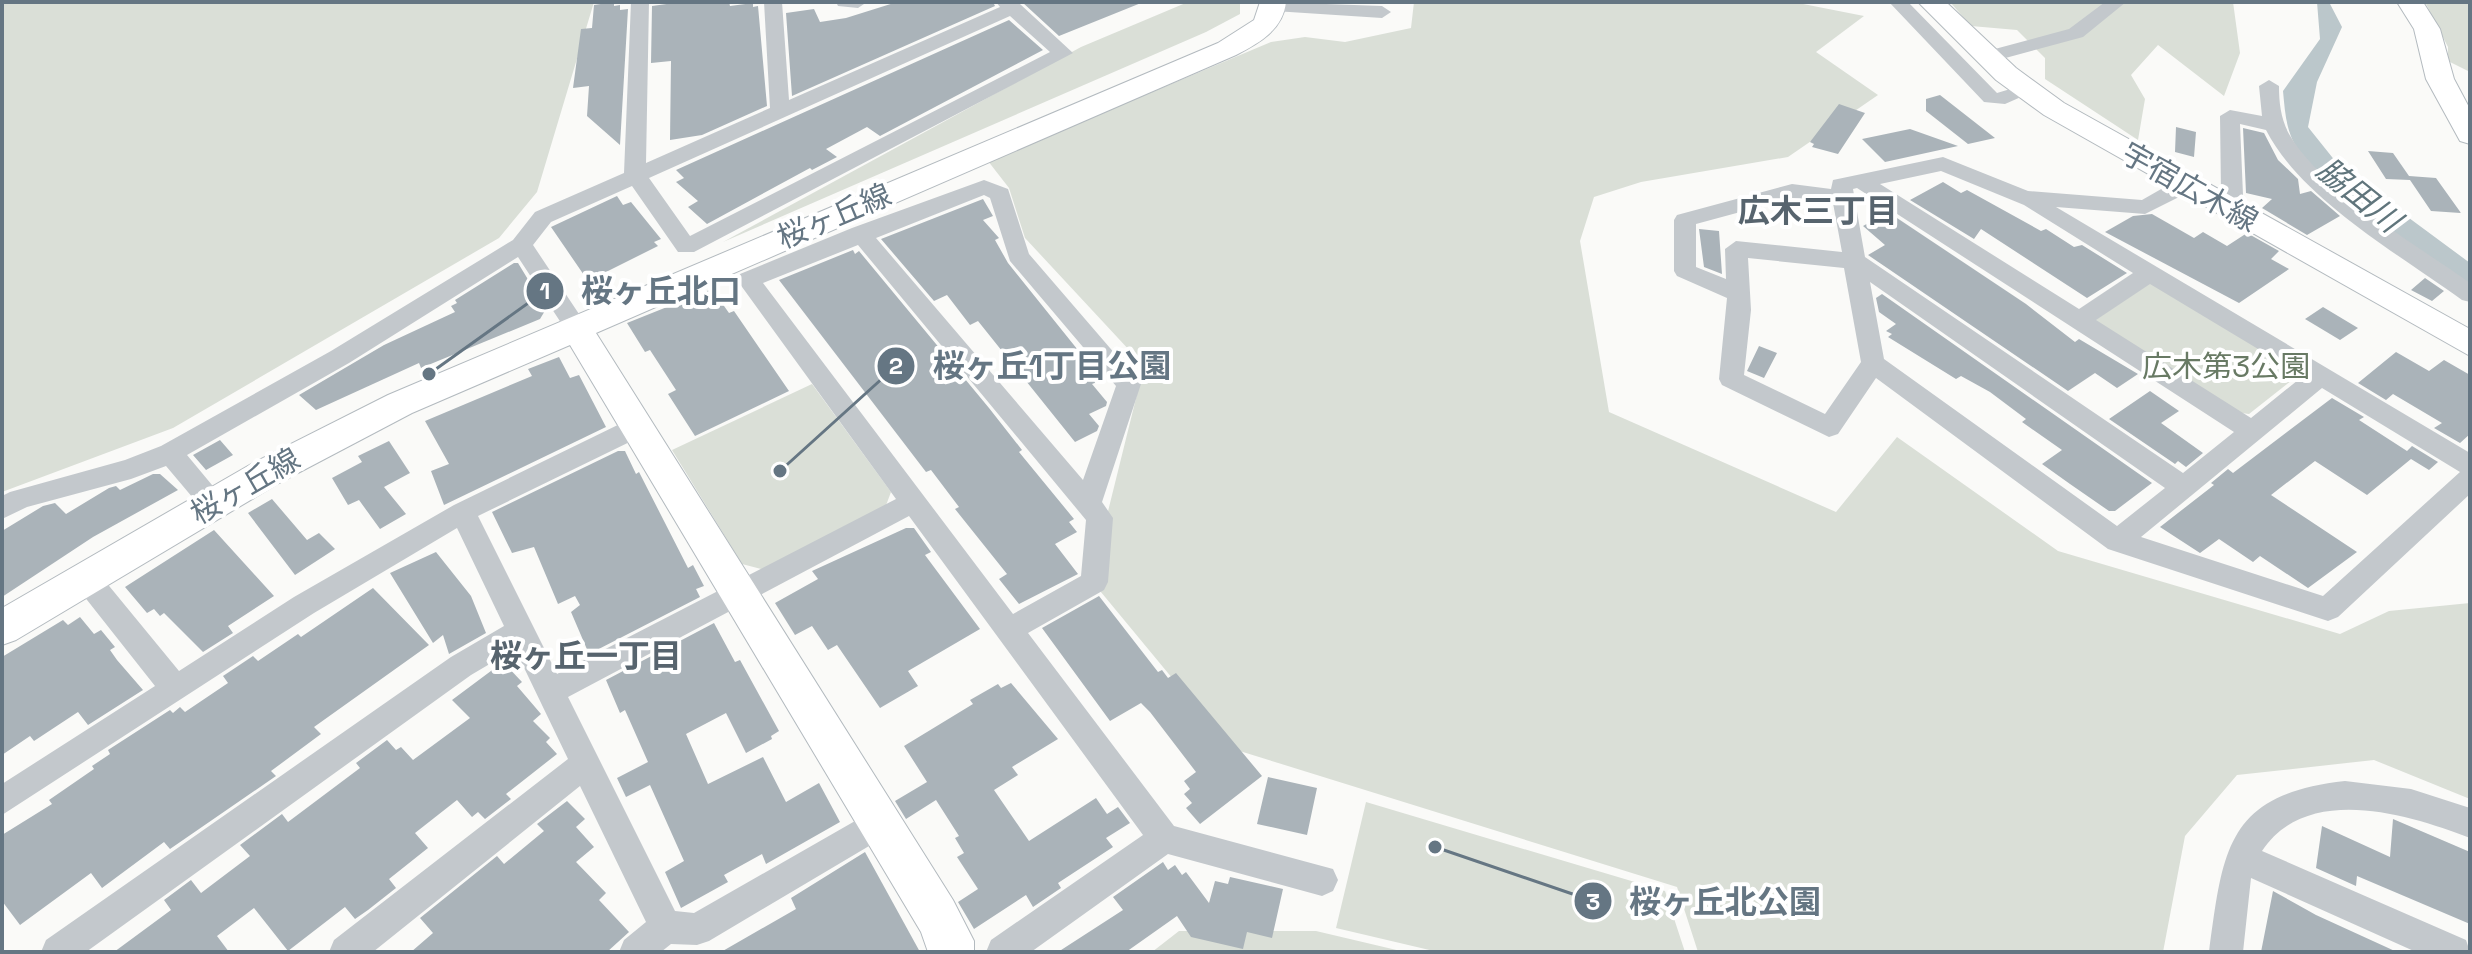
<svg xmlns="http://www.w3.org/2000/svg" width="2472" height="954" font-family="'Space Grotesk','Noto Sans JP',sans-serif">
	<rect width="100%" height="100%" fill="#fafaf8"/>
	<!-- green -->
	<path fill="#dadfd7" d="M2 2H594L537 192 499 238 173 428 2 492Z
		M1188 2H1240V14L1206 32 723 242 1081 47Z
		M1414 2H1793L1864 16 1816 52 1878 95 1788 157 1641 182 1594 197 1580 241 1609 412 1836 512 1897 437 2058 551 2340 634 2389 611 2470 603V799L2374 760 2237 775 2185 836 2163 952H1698L1677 887 1230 748 1091 580 1144 366 1025 238 1009 188 988 161 1271 42 1305 37 1345 42 1411 28Z
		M1950 2H2233L2240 53 2224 96 2158 45 2131 75 2145 99 2138 140 2045 79V58L2017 30 1971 26Z
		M2425 2H2470V72L2448 61V47Z
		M2144 282 2156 284 2294 367 2296 377 2249 414 2234 412 2097 326 2095 315Z
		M812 384 891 492 885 508 765 570 742 564 672 450Z
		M1366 802 1665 891 1685 952H1438L1336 928Z
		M1179 931H1316L1405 952H1152Z"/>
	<!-- water -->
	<path fill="#bbc7cb" d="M2317 2H2329L2342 27 2317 82 2308 127 2340 167 2470 263V285C2419 249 2335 200 2299 151 2286 133 2285 112 2283 91L2320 39Z"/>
	<!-- building -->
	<path fill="#aab3b9" d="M614 2V6L620 5V10L628 9 620 145 587 116 589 86 573 88 581 29 592 28 594 5Z
		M681 2H729L730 6 753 3V7L758 6 767 106 702 135 670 140 671 61 651 63 652 6Z
		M897 2H993L995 6 792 96 786 13 814 9 820 22 846 18Z
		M1022 2H1141V3L1059 36Z
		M1009 20 1043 50 880 136 867 127 826 149 837 157 812 170 810 168 707 224 688 207 698 201 676 182 684 178 676 170Z
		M1940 95 1995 138 1968 144 1926 111V99Z
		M1839 104 1865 113 1838 154 1812 147 1814 144 1810 142Z
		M2176 127 2196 132 2194 157 2175 152Z
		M2243 128 2264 133 2278 160 2298 179 2300 194 2311 191 2340 216 2307 235 2262 208 2272 199 2246 193Z
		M1910 129 1958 146 1885 162 1862 139Z
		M2368 151 2393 153 2409 176 2436 178 2461 213 2431 211 2410 180 2386 179Z
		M1943 182 1961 193 1967 190 2041 231 2046 229 2074 247 2082 245 2127 273 2087 298 1981 229 1974 239 1910 200Z
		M617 196 623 205 631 202 661 239 654 242 658 246 588 281 551 227Z
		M983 199 993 216 983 220 999 238 995 240 1008 263 1102 380 1092 384 1107 402 1106 406 1089 414 1099 426 1097 431 1075 442 978 321 970 325 947 295 934 301 881 239Z
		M1888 212 2026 304 2075 342 2079 339 2138 374 2117 388 2095 373 2068 391 1868 255 1885 245 1863 226Z
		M2152 214 2194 238 2203 232 2227 246 2247 233 2279 251 2271 259 2289 269 2239 303 2105 232 2133 216Z
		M1699 229 1719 231 1722 274 1704 267Z
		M853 250 855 254 859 251 989 408 1022 450 1019 452 1074 519 1069 522 1077 532 1055 544 1078 574 1019 604 999 579 1007 574 955 509 959 507 931 470 926 472 779 280Z
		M514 263H518L546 309 540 319 421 368 419 363 316 410 299 395 384 345 455 312 451 306 457 303 455 300Z
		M2425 278 2444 291 2432 301 2411 290Z
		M712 289 729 313 734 311 789 391 695 436 668 394 676 390 650 350 645 352 627 323Z
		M1882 294 2152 483 2115 511H2109L2070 484 2042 464 2062 450 2022 422 2026 419 1990 392 1961 376 1956 379 1888 337 1892 334 1886 331 1896 324 1879 312 1876 298Z
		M2323 307 2358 328 2340 340 2305 319Z
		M1759 346 1777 353 1764 378 1747 371Z
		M2396 352 2429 371 2444 360 2470 375V434L2460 443 2434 428 2442 423 2393 394 2386 400 2358 383Z
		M559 357 570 378 579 375 606 427 444 505 431 471 449 464 425 421 532 376 528 369Z
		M2150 391 2179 411 2161 423 2203 453 2186 467 2178 461 2175 464 2109 419Z
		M2332 398 2364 417 2359 420 2407 451 2412 446 2438 462 2429 470 2411 459 2367 495 2315 461 2271 495 2357 552 2308 588 2260 556 2253 562 2219 539 2200 553 2160 527 2214 485 2211 483 2228 469 2233 473Z
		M220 440 233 455 206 470 193 455Z
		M389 441 410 473 384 487 406 514 380 529 359 500 348 505 332 478 362 462 358 456Z
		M618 451H625L636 474 639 472 688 568 693 565 704 586 696 589 700 597 589 654 571 612 580 605 575 596 558 604 534 547 512 553 492 512Z
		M153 474H160L178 490 93 537 2 597V531L43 506 55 503 66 514 109 488 116 486 120 490Z
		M272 499 307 540 319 533 335 549 295 575 248 513Z
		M906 528H914L931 552 925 555 980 629 908 671 918 686 880 708 837 645 828 650 812 626 795 635 775 603 818 579 812 571Z
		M214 530 274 596 228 626 233 633 203 652 164 613 160 616 154 609 147 613 125 587Z
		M436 552 471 596 486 633 449 654 443 635 433 643 390 573Z
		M373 588 429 645 314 727 321 734 271 771 276 776 170 849 164 842 102 888 91 873 20 925 2 901V835L52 804 49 800 94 769 92 766 110 754 108 750 170 710 173 713 180 707 185 712 228 683 223 676 253 656 258 661 298 634 301 637Z
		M1099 596 1158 672 1162 670 1168 678 1176 673 1262 776 1200 824 1186 808 1192 803 1184 794 1190 789 1184 781 1196 772 1150 712 1141 703 1110 721 1042 628Z
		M80 617 94 634 101 630 115 647 110 650 117 660 143 690 88 725 78 712 34 741 30 736 2 755V657L63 620 68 625Z
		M714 623 735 662 740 660 779 731 771 736 772 739 746 753 726 713 686 734 708 784 763 757 786 802 819 783 840 822 766 864 762 854 724 875 728 882 681 908 665 872 684 861 650 785 626 797 617 778 648 762 625 710 620 713 606 680Z
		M503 662 522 682 517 686 541 714 533 721 550 738 546 742 557 754 506 794 511 799 485 819 478 812 472 817 457 800 415 833 428 848 389 879 396 888 368 910 355 919 345 907 288 951 254 908 217 936 229 952H114L171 910 164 900 191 880 201 893 250 856 240 845 282 814 288 822 360 768 356 763 387 740 396 750 401 747 413 760 470 718 452 700Z
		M1011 683 1058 739 1012 767 1018 775 994 790 1029 841 1096 798 1107 814 1118 807 1130 823 1106 838 1113 847 1058 883 1061 888 1033 907 1026 895 974 929 958 902 978 889 957 857 964 853 955 838 959 836 936 800 906 819 895 801 927 782 904 746 973 704 970 700 998 684 1001 688Z
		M1268 777 1317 788 1307 835 1257 824Z
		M567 801 585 819 576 827 594 847 576 862 606 893 599 900 629 932 607 952H411L433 933 420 918 497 856 504 864 544 831 537 824Z
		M2393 819 2470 852V924L2357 876 2356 886 2316 868 2322 826 2390 857Z
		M865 852 920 952H721L796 909 791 898Z
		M1163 862 1168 870 1175 865 1182 875 1186 872 1209 903 1215 881 1228 884 1230 877 1283 889 1272 938 1247 932 1243 949 1191 937 1177 916 1126 952H1058L1123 910 1113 897Z
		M2273 891 2316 915 2397 952H2261Z"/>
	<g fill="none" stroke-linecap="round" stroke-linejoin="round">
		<defs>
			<path id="secondary" d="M1260 2H1286C1283 30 1259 43 1236 55L596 333 953 900 974 941V952H928L921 932 570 345 412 413 279 483 16 640 2 645V608L253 463 388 395 1218 43 1254 20Z
				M1918 2H1946L2016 68 2064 103 2470 329V356L2044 115 1996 80Z
				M2397 2H2423L2440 29 2454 79 2470 109V144L2460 141 2426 79 2414 29Z"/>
		</defs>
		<!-- secondary casing -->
		<use href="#secondary" stroke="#b3babf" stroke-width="2"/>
		<!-- street -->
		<path fill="#c3c8cc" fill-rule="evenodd" d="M631 2H649L646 163 770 108 764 2H782L789 100 1000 7 996 2 1020 4 1073 53 694 252H678L632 186 551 222 533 245 587 326 583 332H567L518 257 349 363 187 455 222 497 226 504 222 511 213 514 204 511 166 466 131 479 27 507 2 519V496L10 492 125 460 161 446 331 351 513 240 535 212 624 173ZM1010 16 1050 52 690 236 649 178Z
			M836 2H867L858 8 838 6Z
			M1267 2 1382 6 1391 12 1382 18 1274 11 1267 9Z
			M1889 2H1908L1997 93 2027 84 2037 90 2005 104 1984 102Z
			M2105 2H2126L2083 37 1987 63 1977 57 1980 53 2069 29Z
			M2269 80 2279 86C2279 103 2281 119 2289 134 2321 190 2417 245 2470 283V302L2462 300C2399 254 2302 200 2266 130L2240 124 2243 195 2229 209H2213L2210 204 2221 193 2220 116 2230 110 2262 116 2259 86Z
			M1943 157 2028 191 2142 200 2177 180H2193L2196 185 2193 190 2145 214 2056 207 2470 453V494L2338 617 2328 621 2108 549 1876 378 1838 434 1829 437 1722 385 1719 379 1727 298 1677 276 1674 271V220L1677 215 1792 184 1831 189 1833 180ZM1941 171 2024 205 2133 273 2079 309 1880 184ZM1857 188 2234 432 2183 473 1865 257 1853 189ZM1792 198 1833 203 1842 252 1736 241 1725 249 1726 279 1696 267V224ZM1748 258 1844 268 1861 362 1825 414 1744 375 1751 310ZM1870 282 2165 488 2117 526 1884 359ZM2150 284 2303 376 2251 418 2096 320ZM2322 388 2460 472 2323 596 2141 537Z
			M984 180 1008 189 1029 254 1141 384 1102 502 1113 518 1108 582 1104 590 1028 633 1174 826 1333 869 1338 880 1333 891 1322 896 1168 854 1031 952H986L991 940 1143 835 909 516 568 697 675 911 694 913 869 813 880 808 891 813 896 823 891 833 709 941 697 945 671 944 661 952H619L624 940 646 922 580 786 373 952H329L334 940 568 759 515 649 471 675 86 952H41L46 940 451 657 504 626 457 528 314 613 2 815V784L155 686 76 586 72 578 76 570 86 567 96 570 179 671 294 597 454 505 628 420H646L650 427 646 434 478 516 557 674 896 499 737 280 740 274 852 228ZM984 195 990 198 1010 261 1116 386 1083 480 876 238ZM858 245 1086 520 1081 576 1013 614 763 283Z
			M2345 781 2411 789 2470 808V838C2408 814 2307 783 2262 851L2466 940 2470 952H2416L2251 878 2243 952H2209C2223 850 2226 794 2345 781Z"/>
		<!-- secondary -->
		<use href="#secondary" fill="#fff" fill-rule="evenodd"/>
	</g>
	<g text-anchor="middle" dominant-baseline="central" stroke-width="8" stroke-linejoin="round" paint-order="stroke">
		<!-- street labels -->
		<g font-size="30" fill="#657683" stroke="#fff">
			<text transform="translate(2190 187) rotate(29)">宇宿広木線</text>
			<text transform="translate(834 216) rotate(-23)">桜ヶ丘線</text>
			<text transform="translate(245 486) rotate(-30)">桜ヶ丘線</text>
		</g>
		<!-- park labels -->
		<g font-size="30" fill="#687a64" stroke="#fff">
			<text x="2226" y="366">広木第3公園</text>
		</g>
		<!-- water labels -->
		<g font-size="32" font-style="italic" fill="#60757c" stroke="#fff">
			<text transform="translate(2359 195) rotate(39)">脇田川</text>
		</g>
		<!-- neighbourhood labels -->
		<g font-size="32" font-weight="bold" fill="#57646e" stroke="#fff">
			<text x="1818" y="211">広木三丁目</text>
			<text x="586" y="656">桜ヶ丘一丁目</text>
		</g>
	</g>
	<!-- callouts -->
	<path fill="none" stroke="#657683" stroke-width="3" d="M429 374L545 291M780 471L896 366M1435 847L1593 901"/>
	<g fill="#657683" stroke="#fff" stroke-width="3">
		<circle cx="429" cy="374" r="8"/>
		<circle cx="780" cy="471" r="8"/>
		<circle cx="1435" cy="847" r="8"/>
		<circle cx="545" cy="291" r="20"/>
		<circle cx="896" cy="366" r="20"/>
		<circle cx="1593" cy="901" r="20"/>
	</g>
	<g font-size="24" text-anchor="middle" font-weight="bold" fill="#fff">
		<text x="545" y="299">1</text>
		<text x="896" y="374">2</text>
		<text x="1593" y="910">3</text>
	</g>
	<g font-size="32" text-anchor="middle" font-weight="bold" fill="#657683" stroke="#fff" stroke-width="8" stroke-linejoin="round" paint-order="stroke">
		<text x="661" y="302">桜ヶ丘北口</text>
		<text x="1052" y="377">桜ヶ丘1丁目公園</text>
		<text x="1725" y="913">桜ヶ丘北公園</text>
	</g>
	<!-- border -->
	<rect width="2472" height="954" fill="none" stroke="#657683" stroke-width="8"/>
</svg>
